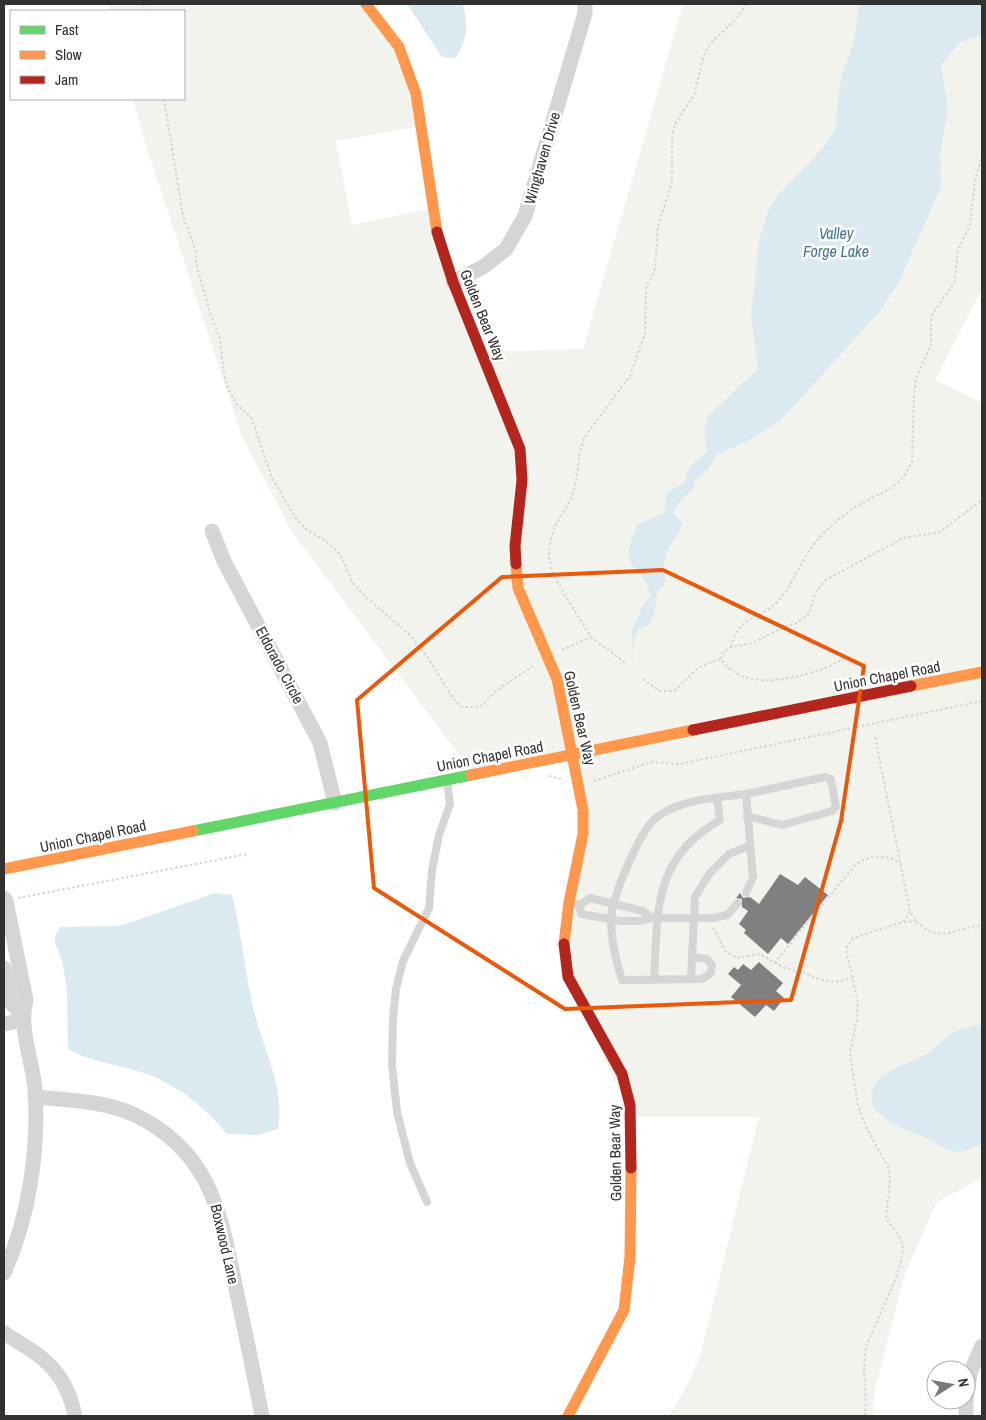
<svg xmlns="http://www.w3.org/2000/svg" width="986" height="1420" font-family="'Archivo Narrow',sans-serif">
	<rect width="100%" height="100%" fill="#fff"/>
	<!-- green -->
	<path fill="#f1f3ec" d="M108 4H366L399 47 421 126 336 141 352 225 433 208 481 352 583 349 683 4H982V289L935 380 982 403V1178L937 1202 905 1274 874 1393 873 1416H669L690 1380 700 1355 759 1117H631L568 977 581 850 574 755 474 775 292 532 242 437 145 143 133 99H184V11H110Z"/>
	<!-- water -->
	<path fill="#dbe9f0" d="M407 4H463C468 25 468 40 455 58L442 57Z
		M859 4H982V36L960 42 941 65 948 108 940 155 941 187 899 282 881 310 779 422 746 442 717 454 708 470 694 482V489C685 497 675 503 674 515L679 519 682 524 680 531 668 549 664 561 665 583 657 594 654 613 648 625C630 630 634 650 633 666L632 630 642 607 651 595C640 557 615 574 638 524L664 513 667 492 683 484 690 466 707 452 704 431 708 416 758 369 751 316 759 241 768 212 779 194 825 146 835 129 841 78 854 42Z
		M215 893 232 895C242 934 245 976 255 1015 265 1053 285 1089 278 1129L258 1135 227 1134C209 1112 186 1092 159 1079 130 1065 96 1065 68 1049L67 990 62 960 55 943V936L60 927 120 926Z
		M982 1025V1144C975 1147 965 1152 957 1152 947 1151 934 1142 926 1138 908 1129 857 1116 875 1085 884 1069 908 1064 923 1056 931 1052 937 1045 944 1039 954 1030 969 1026 982 1025Z"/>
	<!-- building -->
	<path fill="#808080" d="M780 874 798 885 805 877 828 895 788 944 781 938 768 954 744 933 746 930 739 924 748 911 742 907V899L736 898 740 893 743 898 750 897 759 904Z
		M759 962 783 983 776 991 784 998 774 1011 766 1005 755 1017 731 997 741 985 728 974 734 967 738 970 743 964 751 970Z"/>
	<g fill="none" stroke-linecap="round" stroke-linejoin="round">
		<!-- path -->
		<path stroke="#d4d4d4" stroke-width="2" stroke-dasharray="2.5 2.5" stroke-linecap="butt" d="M143 4 146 11
			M164 99 183 216 196 252V263L210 313 220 339 224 374 228 389 237 404 252 419 272 478 295 517 307 530 326 541 340 554 353 583 365 596 411 636 428 658 454 700 462 707H480L497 690 533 666
			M591 637 627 664
			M731 647C740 613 758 622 778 601 798 579 801 554 825 532 834 524 843 515 854 508 878 492 898 493 912 462L914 394 917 376 931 345V320L933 313 954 283 958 250 970 225 975 180 982 156
			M562 650 591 637C580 617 550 578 549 557 548 548 552 536 555 527 560 515 569 506 573 493 579 475 577 456 584 438L630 376 645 333 646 288 655 269 658 226 672 182V137L675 124 694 95 704 55 710 44 739 16 746 4
			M721 659 723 652 731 647 752 643 786 626 797 623 809 614 815 593 824 581 903 538 940 532 982 500
			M643 679 659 691H674L699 667 721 659C742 691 789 680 820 670 830 668 838 659 848 659 854 659 858 662 861 667
			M875 737 910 912C934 947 950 930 982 925
			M549 776 561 779
			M594 781 652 762 680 764 982 701
			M18 898 248 854
			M904 922 916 921
			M713 928 726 952 737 958 759 954 785 968 805 973 818 979 834 982 852 978
			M774 963 856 864C871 855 886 853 901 864
			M865 1416C868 1393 861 1371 866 1348 873 1325 908 1263 902 1243 899 1233 890 1226 886 1217L890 1183 889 1169 865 1125 858 1106 852 1067 850 1052 857 1020 858 1003 846 949 853 938 903 922 910 912"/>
		<!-- lane -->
		<path stroke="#d5d5d5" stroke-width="8" d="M746 794C717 798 677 799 655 819 639 833 611 899 611 920 611 940 616 961 622 980L702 979 711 973 712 965 707 959 692 957 695 897 709 874 729 854 749 846
			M746 893 753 877 746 794 825 777 831 779 836 807 832 811 782 825 747 816
			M576 904 580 905 590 898 643 911 652 918
			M580 905 581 914 621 921H641L652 918H713L727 915 738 903
			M691 979 692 957
			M654 980C658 911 652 859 720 820L717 798
			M427 1202 410 1163 397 1112 392 1065 393 1018 396 989 403 961 429 908 432 870 439 835 450 804 447 780"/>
		<!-- street -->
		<path stroke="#d5d5d5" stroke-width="15" d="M453 282 483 267 506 249 525 216 585 13V4
			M212 531 224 561 320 743 335 803
			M4 898 6 901 26 1000C18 1029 33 1060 35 1090 39 1150 29 1218 4 1273
			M4 968 11 1003 22 1014
			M4 1024 23 1020
			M35 1097C68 1100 105 1101 135 1115 214 1153 221 1218 237 1294 246 1335 254 1375 262 1416
			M4 1333C43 1357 65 1369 75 1416
			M966 1400 970 1373 982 1346
			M966 1416V1400"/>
		<!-- fast -->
		<path stroke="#63d668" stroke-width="11" d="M193 831 471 775"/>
		<!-- slow -->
		<path stroke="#ff974d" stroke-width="11" d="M366 4 399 47 416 94 437 232
			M516 564 518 588 557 679 583 810V834L569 902 564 944
			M911 686 982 672
			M471 775 693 730
			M4 869 193 831
			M568 1416 624 1310 630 1257 631 1168"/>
		<!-- jam -->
		<path stroke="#b3261e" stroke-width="11" d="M437 232 453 282 520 449 522 480 515 546 516 564
			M693 730 911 686
			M564 944 568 977 622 1074 630 1105 631 1168"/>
	</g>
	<!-- marked area -->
	<path fill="none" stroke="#e8590c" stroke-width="4" stroke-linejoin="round" d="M663 570 864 666 841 821 791 1000 565 1009 374 888 357 700 502 577Z"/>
	<g text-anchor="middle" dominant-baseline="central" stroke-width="5" stroke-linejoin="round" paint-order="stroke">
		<!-- street labels -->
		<g font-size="15" fill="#313131" stroke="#fff">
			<text transform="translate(542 158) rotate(-74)">Winghaven Drive</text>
			<text transform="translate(483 315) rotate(68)">Golden Bear Way</text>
			<text transform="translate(280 665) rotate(62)">Eldorado Circle</text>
			<text transform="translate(887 676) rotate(-11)">Union Chapel Road</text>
			<text transform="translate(580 718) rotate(77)">Golden Bear Way</text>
			<text transform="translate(490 756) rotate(-11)">Union Chapel Road</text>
			<text transform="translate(93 836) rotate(-12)">Union Chapel Road</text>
			<text transform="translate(615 1153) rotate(-91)">Golden Bear Way</text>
			<text transform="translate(225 1244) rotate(77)">Boxwood Lane</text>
		</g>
		<!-- water labels -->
		<g font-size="16" font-style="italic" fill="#43768f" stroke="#fff">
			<text x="836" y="233">Valley<tspan x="836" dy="18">Forge Lake</tspan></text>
		</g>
	</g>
	<!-- border -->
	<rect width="986" height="1420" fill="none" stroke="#313131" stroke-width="10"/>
	<!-- legend -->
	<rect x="10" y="10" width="175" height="90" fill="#ffffff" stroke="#adadad"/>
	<rect x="20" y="26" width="25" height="8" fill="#63d668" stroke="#adadad"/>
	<text x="55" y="35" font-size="15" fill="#313131">Fast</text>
	<rect x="20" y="51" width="25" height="8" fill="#ff974d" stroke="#adadad"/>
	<text x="55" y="60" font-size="15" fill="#313131">Slow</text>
	<rect x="20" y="76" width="25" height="8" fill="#b3261e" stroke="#adadad"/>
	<text x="55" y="85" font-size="15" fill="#313131">Jam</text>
	<!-- north arrow -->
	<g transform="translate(951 1385) rotate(79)"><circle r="24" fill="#ffffff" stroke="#adadad"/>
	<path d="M0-4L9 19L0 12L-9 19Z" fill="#797979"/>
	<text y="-8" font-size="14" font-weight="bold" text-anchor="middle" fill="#313131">N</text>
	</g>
</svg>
